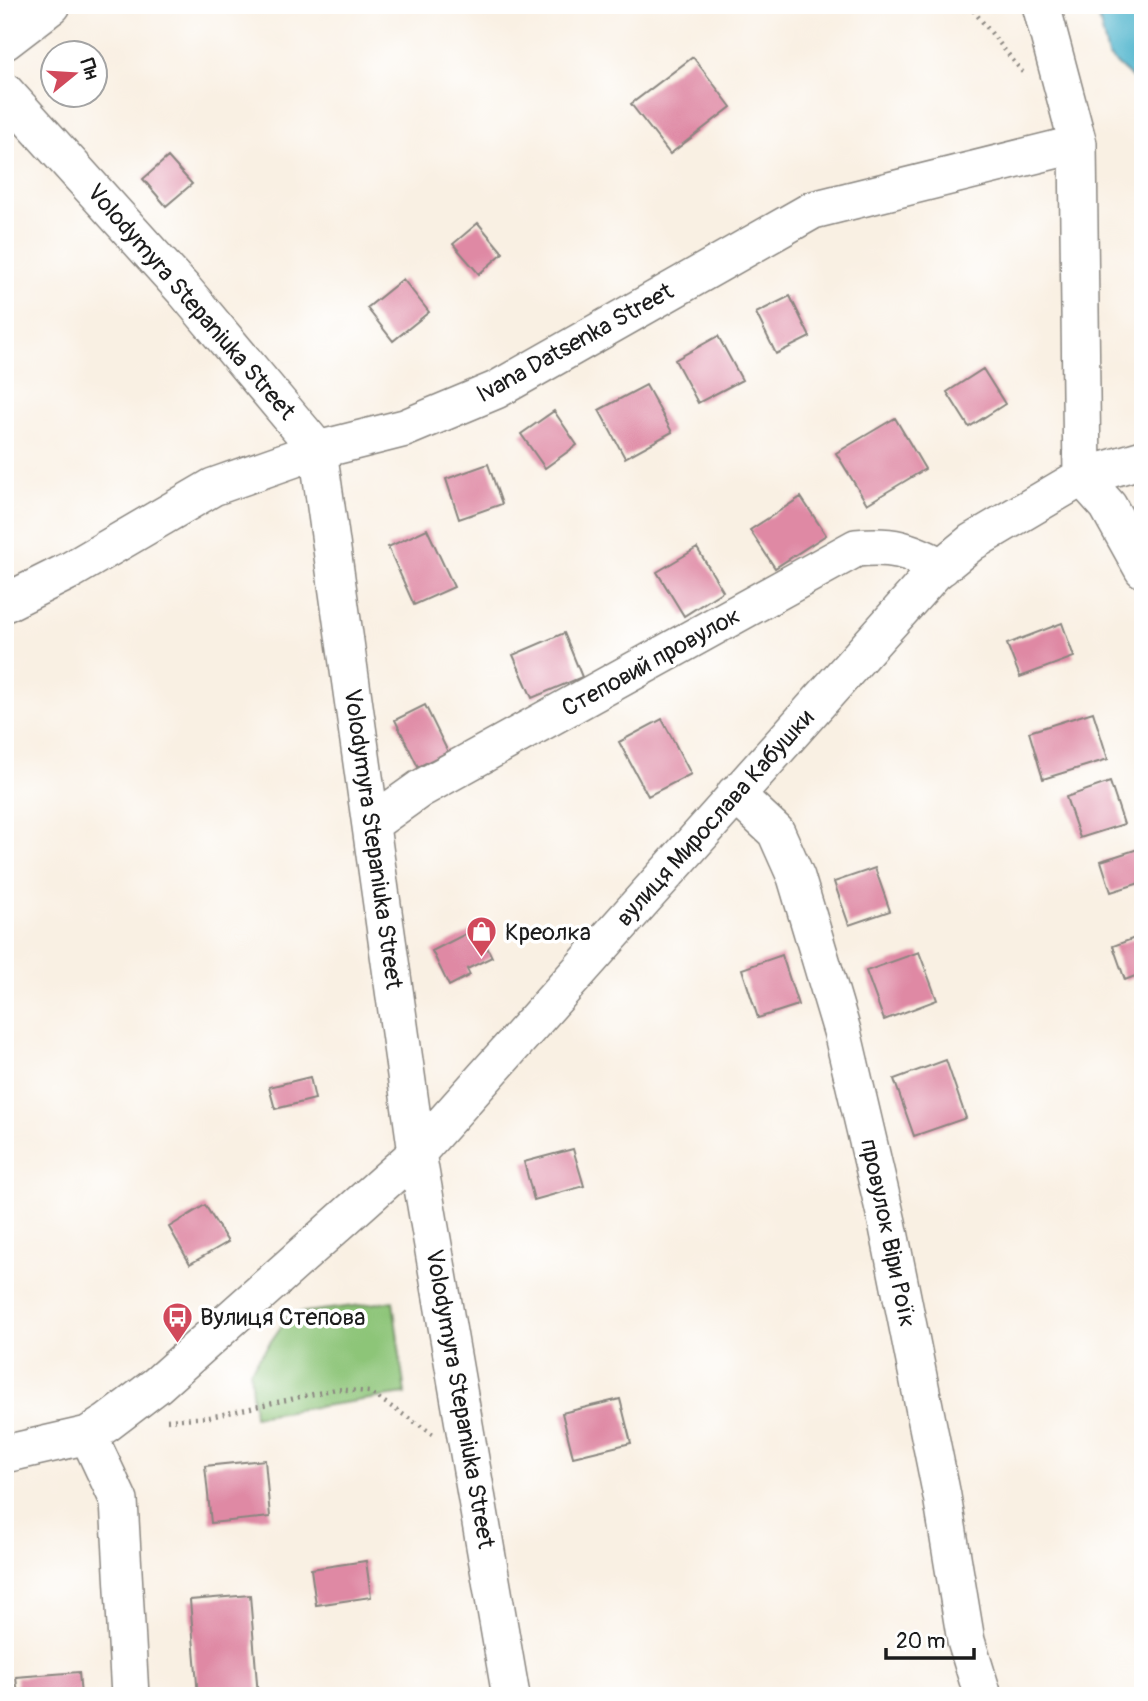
<svg xmlns="http://www.w3.org/2000/svg" width="1148" height="1701" font-family="Pangolin,sans-serif">
	<rect width="100%" height="100%" fill="#fff"/>
	<filter id="ink" filterUnits="userSpaceOnUse"><feTurbulence type="fractalNoise" baseFrequency=".0143" numOctaves="2"/><feDisplacementMap in="SourceGraphic" scale="14" xChannelSelector="R" yChannelSelector="G"/><feConvolveMatrix kernelMatrix="1 2 1 2 8 2 1 2 1" color-interpolation-filters="sRGB"/></filter>
	<filter id="wash" filterUnits="userSpaceOnUse"><feTurbulence type="fractalNoise" baseFrequency=".00686" numOctaves="4" result="noise"/><feDisplacementMap in="SourceGraphic" scale="28" xChannelSelector="R" yChannelSelector="G"/><feGaussianBlur stdDeviation="1.57" result="paint"/><feColorMatrix in="noise" values="0 0 0 0 0 0 0 0 0 0 0 0 0 0 0 0 0 1.4 0 .05"/><feComposite in="paint" operator="in"/></filter>
	<g filter="url(#wash)">
		<rect width="100%" height="100%" fill="#f9f0e3"/>
		<!-- green -->
		<path fill="#8dc578" stroke="#54704a" stroke-width="2" d="M393 1301 405 1394 254 1416 250 1371 290 1314Z"/>
		<!-- water -->
		<path fill="#4db4cc" stroke="#346874" stroke-width="2" d="M1106 5H1143V88L1108 56 1097 10Z"/>
		<g id="blocks">
			<!-- building -->
			<path fill="#df89a4" d="M693 57 731 107 670 154 631 104Z
				M168 157 192 184 166 206 143 179Z
				M478 223 503 253 479 274 453 244Z
				M403 279 429 312 393 341 367 308Z
				M790 296 810 337 776 354 756 313Z
				M718 336 742 380 698 403 675 360Z
				M983 369 1005 404 969 427 947 392Z
				M646 385 672 432 625 458 599 410Z
				M554 411 577 445 545 468 521 434Z
				M895 418 925 469 867 504 836 453Z
				M488 464 502 504 459 519 446 479Z
				M801 497 826 535 775 568 750 530Z
				M427 529 454 587 414 605 388 547Z
				M697 548 723 591 684 616 657 572Z
				M1062 623 1074 657 1020 677 1007 644Z
				M564 633 582 677 532 698 513 655Z
				M425 705 448 752 418 767 395 720Z
				M1093 712 1108 759 1043 779 1029 732Z
				M662 719 691 774 648 796 619 742Z
				M1110 782 1124 824 1080 838 1066 797Z
				M1138 849 1143 864V882L1111 892 1101 861Z
				M875 868 890 911 849 925 834 882Z
				M477 928 492 957 467 969 470 975 449 986 432 951Z
				M1143 935V973L1125 980 1113 946Z
				M919 952 937 1000 884 1020 866 971Z
				M782 955 798 1005 758 1018 742 969Z
				M946 1060 966 1118 914 1136 894 1079Z
				M310 1077 315 1099 275 1109 269 1087Z
				M573 1149 584 1186 534 1200 524 1162Z
				M205 1205 228 1242 190 1264 169 1227Z
				M620 1399 631 1443 573 1457 562 1413Z
				M265 1460 270 1517 211 1523 205 1466Z
				M366 1561 371 1597 316 1605 311 1569Z
				M250 1595 258 1696H198L190 1600Z
				M79 1672 81 1696H18L16 1677Z"/>
		</g>
	</g>
	<g filter="url(#ink)">
		<use href="#blocks" fill-opacity="0" stroke="#8a8680" stroke-width="2"/>
		<g fill="none" stroke-linecap="round" stroke-linejoin="round">
			<defs>
				<path id="minor" d="M1041 5 1078 144 1082 477
					M5 41 52 5
					M5 92 184 290 318 450 417 1153 511 1696
					M1082 477 1108 506 1143 569
					M5 603 71 570 213 487 318 450 405 428 496 390 813 210 1078 144
					M735 794 776 832 796 877 842 1031 887 1222 942 1496 966 1641 983 1696
					M371 824 420 789 856 548C893 544 908 550 942 567
					M88 1435 119 1501 130 1696
					M5 1454 88 1435 107 1423 157 1385 417 1153 934 573 972 542 1082 477 1143 459"/>
			</defs>
			<!-- minor casing -->
			<use href="#minor" stroke="#8a8680" stroke-width="40"/>
			<!-- path -->
			<path stroke="#8a8680" stroke-width="4.5" stroke-dasharray="2 5" stroke-linecap="butt" d="M969 5 1024 74
				M167 1420 210 1417 336 1389 369 1392 433 1434"/>
			<!-- minor -->
			<use href="#minor" stroke="#fff" stroke-width="37"/>
		</g>
	</g>
	<!-- icons -->
	<defs>
		<symbol id="shop-pin" viewBox="-11 -11 22 30"><path d="M0 17L-7.5 6A9.5 9.5 0 1 1 7.5 6Z" fill="#d1495b" stroke="#fff"/><path d="M-5-2.5h2.3a2.7 3.5 0 0 1 5.4 0H5L5.5 6h-11ZM-1.5-2.5h3a1.5 2.3 0 0 0-3 0Z" fill="#fff"/></symbol>
		<symbol id="bus-pin" viewBox="-11 -11 22 30"><path d="M0 17L-7.5 6A9.5 9.5 0 1 1 7.5 6Z" fill="#d1495b" stroke="#fff"/><path d="M-5-6H5V4H4V6H2V4H-2V6H-4V4H-5ZM-3.5-4V0h7V-4ZM-3.5 1.2v1.5H-2V1.2ZM2 1.2v1.5H3.5V1.2Z" fill="#fff"/></symbol>
	</defs>
	<g fill-rule="evenodd">
		<use href="#shop-pin" x="464" y="914" width="35" height="47"/>
		<use href="#bus-pin" x="160" y="1300" width="35" height="47"/>
	</g>
	<g text-anchor="middle" dominant-baseline="central" stroke-width="7" stroke-linejoin="round" paint-order="stroke">
		<!-- street labels -->
		<g font-size="24" fill="#1c1c1c" stroke="#fff">
			<text transform="translate(191 302) rotate(49)">Volodymyra Stepaniuka Street</text>
			<text transform="translate(575 343) rotate(-29)">Ivana Datsenka Street</text>
			<text transform="translate(651 662) rotate(-29)">Степовий провулок</text>
			<text transform="translate(715 818) rotate(-48)">вулиця Мирослава Кабушки</text>
			<text transform="translate(373 839) rotate(82)">Volodymyra Stepaniuka Street</text>
			<text transform="translate(888 1233) rotate(78)">провулок Віри Роїк</text>
			<text transform="translate(460 1399) rotate(80)">Volodymyra Stepaniuka Street</text>
		</g>
		<!-- poi labels -->
		<g font-size="24" fill="#1c1c1c" stroke="#fff" text-anchor="start">
			<text x="505" y="932">Креолка</text>
			<text x="200" y="1317">Вулиця Степова</text>
		</g>
	</g>
	<!-- margin -->
	<rect width="1148" height="1701" fill="none" stroke="#fff" stroke-width="28"/>
	<!-- north arrow -->
	<g transform="translate(74 74) rotate(72)"><circle r="33" fill="#ffffff" stroke="#a4a4a4" stroke-width="2"/>
	<path d="M0-5L12 26L0 18L-12 26Z" fill="#d1495b"/>
	<text y="-10" font-size="19" font-weight="bold" text-anchor="middle" fill="#1c1c1c">Пн</text>
	</g>
	<!-- scale -->
	<path d="M886 1648v10h88v-10" fill="none" stroke="#1c1c1c" stroke-width="3.5"/>
	<text x="896" y="1648" font-size="21" fill="#1c1c1c" stroke="#ffffff" stroke-width="5" paint-order="stroke">20 m</text>
</svg>
